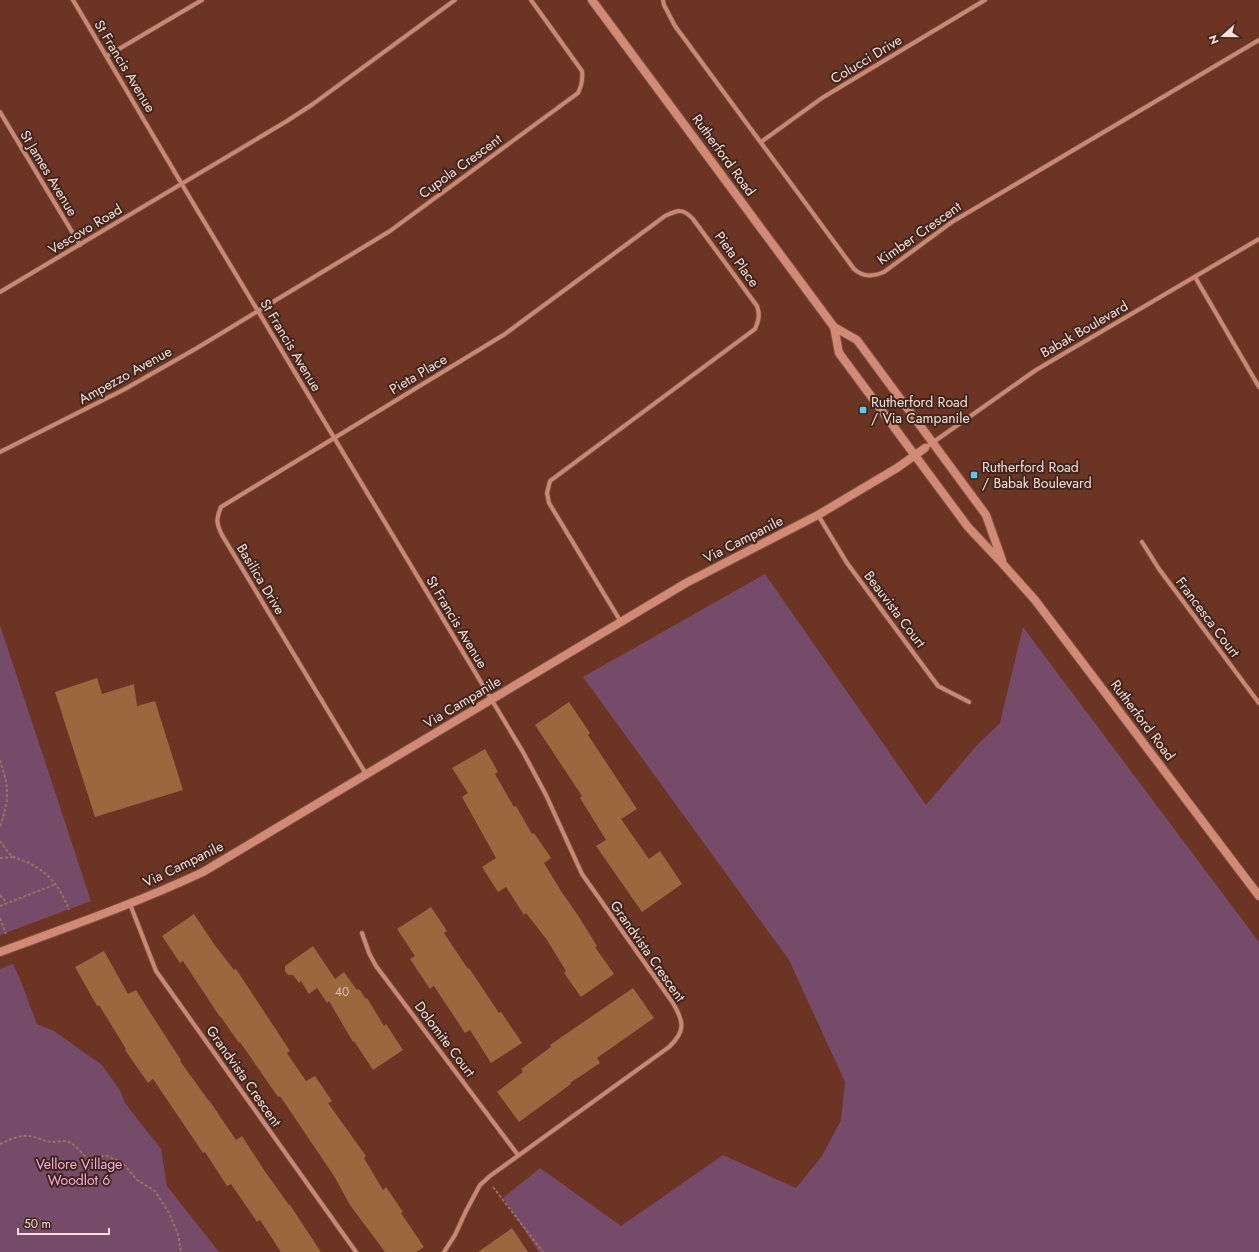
<svg xmlns="http://www.w3.org/2000/svg" width="1259" height="1252" font-family="Jost,sans-serif">
	<rect width="100%" height="100%" fill="#6c3422"/>
	<!-- green -->
	<path fill="#764b69" d="M765 574 926 805 977 745 1000 723 1023 627 1259 942V1252H539L503 1198 540 1168 621 1226 723 1155 796 1188 822 1156 841 1120 845 1082 789 960 583 677Z
		M0 625 91 901 0 935Z
		M13 964 20 979 37 1024 54 1031 102 1065 120 1090 125 1103 161 1149 167 1186 219 1252H0V969Z"/>
	<!-- building -->
	<path fill="#9a673f" d="M97 678 102 694 134 684 137 706 155 701 183 790 95 817 55 692Z
		M569 702 590 733 588 735 637 809 621 819 649 859 660 851 682 884 642 912 596 846 606 840 580 798 582 796 535 725Z
		M485 749 498 772 495 774 514 807 516 806 532 834 534 833 551 858 544 863 561 891 579 917 597 946 595 947 614 974 581 997 564 973 566 971 547 940 526 913 524 915 506 887 498 892 482 867 496 858 462 797 468 793 452 768Z
		M431 907 447 931 444 933 468 969 469 968 499 1013 501 1012 522 1043 491 1063 470 1030 465 1033 434 986 430 989 410 959 415 956 397 929Z
		M194 914 214 944 234 970 236 969 290 1051 287 1053 306 1081 315 1076 332 1101 328 1103 366 1156 364 1158 383 1190 386 1187 403 1212 401 1213 424 1247 416 1252H385L350 1205 334 1176 280 1096 278 1097 240 1042 239 1043 220 1016V1017L183 961 180 963 162 936Z
		M313 946 335 979 344 972 357 990 359 989 366 999 367 998 384 1026 386 1024 403 1050 373 1070 354 1041 353 1042 329 1001 327 1003 317 988 309 994 301 981 299 983 293 975H288L285 971V966Z
		M104 951 128 994 136 990 155 1020 181 1060 180 1061 208 1100H209L236 1140 242 1136 264 1170 289 1205H290L321 1252H281L260 1220 257 1222 231 1184 227 1186 205 1152 203 1153 153 1079 148 1083 125 1050 126 1049 99 1005 97 1006 75 967Z
		M633 988 654 1018 597 1058 600 1063 570 1083 571 1084 519 1122 497 1092 523 1072 521 1069 551 1047 550 1045Z
		M512 1228 528 1252H478Z"/>
	<g fill="none" stroke-linecap="round" stroke-linejoin="round">
		<defs>
			<path id="street" d="M73 0 193 203 523 752 546 795 582 874 673 1003C684 1022 686 1031 669 1047L490 1176 480 1185 466 1211 455 1235 444 1252
				M663 0 664 5 675 26 854 269C863 277 872 277 884 272L952 222 1259 40
				M107 56 202 0
				M0 112 80 245
				M761 142 822 98 985 0
				M1195 277 1259 387
				M0 292 287 121 313 104 455 0
				M925 448 1036 370 1259 239
				M0 452 125 389 197 348 390 231 578 93C582 85 583 79 582 71L531 0
				M818 515 847 563 938 686 969 702
				M1142 542 1159 569 1259 703
				M366 774 222 535C216 523 216 519 221 507L505 334 665 216C678 210 683 208 693 219L757 306C760 315 759 320 755 329L550 481 547 493 549 503 621 622
				M130 904 156 971 356 1252
				M362 933 369 953 376 966 518 1155"/>
			<path id="secondary" d="M592 0 834 327 857 340 986 515 1002 560
				M834 327 839 353 968 527 1002 563 1035 600 1259 896
				M0 952C68 927 137 903 203 872L686 583 818 515 897 468 925 448"/>
		</defs>
		<!-- street casing -->
		<use href="#street" stroke="#7f5040" stroke-width="5.5"/>
		<!-- secondary casing -->
		<use href="#secondary" stroke="#7f5040" stroke-width="10"/>
		<!-- path -->
		<path stroke="#9d6f5f" stroke-width="2" stroke-dasharray="3 2" stroke-linecap="butt" d="M0 760C10 791 9 797 0 828
			M0 841C4 846 8 854 14 857 19 860 25 861 29 863 52 875 60 888 69 910
			M0 858 14 857
			M0 895 7 903
			M0 906 56 884
			M0 918 6 934
			M0 1144C9 1140 19 1135 29 1136 38 1137 45 1142 53 1142 58 1142 65 1140 69 1142 86 1151 82 1166 105 1155L123 1163 137 1180 155 1191 169 1213 178 1234 181 1252
			M493 1187 543 1252"/>
		<!-- street -->
		<use href="#street" stroke="#c98874" stroke-width="4"/>
		<!-- secondary -->
		<use href="#secondary" stroke="#d08a75" stroke-width="8"/>
	</g>
	<!-- markers -->
	<g fill="#5ac8e6" stroke="#3f251d" stroke-width="1.5">
		<rect x="859" y="406" width="8" height="8" rx="2"/>
		<rect x="970" y="471" width="8" height="8" rx="2"/>
	</g>
	<g text-anchor="middle" dominant-baseline="central" stroke-width="4" stroke-linejoin="round" paint-order="stroke">
		<!-- number labels -->
		<g font-size="12" fill="#e3c1b0">
			<text x="342" y="992">40</text>
		</g>
		<!-- street labels -->
		<g font-size="14" fill="#fbdfd5" stroke="#3f251d">
			<text transform="translate(866 59) rotate(-31)">Colucci Drive</text>
			<text transform="translate(125 66) rotate(59)">St Francis Avenue</text>
			<text transform="translate(724 155) rotate(54)">Rutherford Road</text>
			<text transform="translate(460 166) rotate(-36)">Cupola Crescent</text>
			<text transform="translate(49 173) rotate(59)">St James Avenue</text>
			<text transform="translate(85 229) rotate(-31)">Vescovo Road</text>
			<text transform="translate(919 233) rotate(-35)">Kimber Crescent</text>
			<text transform="translate(737 259) rotate(54)">Pieta Place</text>
			<text transform="translate(1084 329) rotate(-30)">Babak Boulevard</text>
			<text transform="translate(291 345) rotate(59)">St Francis Avenue</text>
			<text transform="translate(418 374) rotate(-31)">Pieta Place</text>
			<text transform="translate(125 375) rotate(-29)">Ampezzo Avenue</text>
			<text transform="translate(743 539) rotate(-27)">Via Campanile</text>
			<text transform="translate(261 579) rotate(59)">Basilica Drive</text>
			<text transform="translate(895 609) rotate(53)">Beauvista Court</text>
			<text transform="translate(1208 617) rotate(53)">Francesca Court</text>
			<text transform="translate(457 622) rotate(59)">St Francis Avenue</text>
			<text transform="translate(462 702) rotate(-31)">Via Campanile</text>
			<text transform="translate(1143 720) rotate(53)">Rutherford Road</text>
			<text transform="translate(183 864) rotate(-26)">Via Campanile</text>
			<text transform="translate(648 951) rotate(55)">Grandvista Crescent</text>
			<text transform="translate(445 1039) rotate(53)">Dolomite Court</text>
			<text transform="translate(244 1076) rotate(55)">Grandvista Crescent</text>
		</g>
		<!-- poi labels -->
		<g font-size="14" fill="#fbdfd5" stroke="#3f251d" text-anchor="start">
			<text x="871" y="402">Rutherford Road<tspan x="871" dy="16">/ Via Campanile</tspan></text>
			<text x="982" y="467">Rutherford Road<tspan x="982" dy="16">/ Babak Boulevard</tspan></text>
		</g>
		<!-- park labels -->
		<g font-size="14" fill="#faade3" stroke="#3f251d">
			<text x="79" y="1164">Vellore Village<tspan x="79" dy="16">Woodlot 6</tspan></text>
		</g>
	</g>
	<!-- north arrow -->
	<g transform="translate(1223 36) rotate(249)" stroke="#3f251d" stroke-width="3" paint-order="stroke">
	<path d="M0-3L7 15L0 10L-7 15Z" fill="#fbdfd5"/>
	<text y="-6" font-size="11" font-weight="bold" text-anchor="middle" fill="#fbdfd5">N</text>
	</g>
	<!-- scale -->
	<path d="M18 1228v6h91v-6" fill="none" stroke="#fbdfd5" stroke-width="2"/>
	<text x="24" y="1228" font-size="12" fill="#fbdfd5" stroke="#3f251d" stroke-width="3" paint-order="stroke">50 m</text>
</svg>
